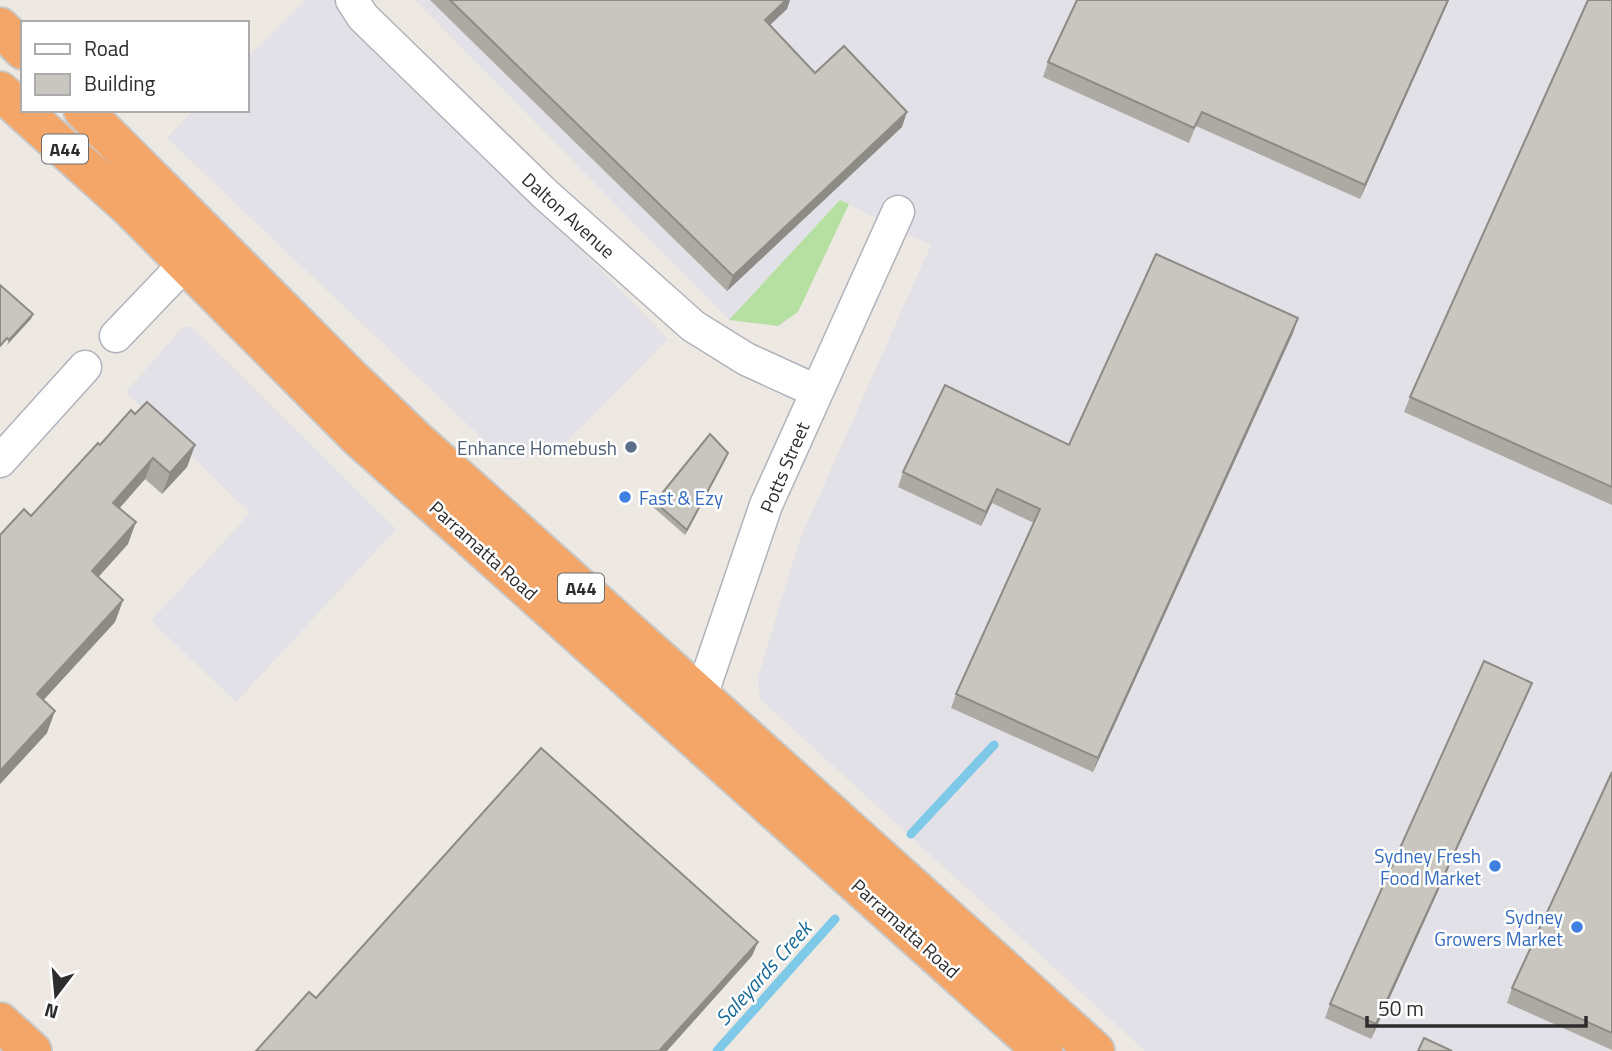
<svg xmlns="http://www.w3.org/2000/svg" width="1612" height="1051" font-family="'Titillium Web',sans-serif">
	<rect width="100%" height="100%" fill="#ede8e1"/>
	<!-- industrial -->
	<path fill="#e2e1e7" d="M305 0H338L668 339 554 455 505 460 167 138 194 110H247V58Z
		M415 0H1612V1051H1145L760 699 758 677 800 539 931 245 840 200 729 320Z
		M183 327H192L396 529 236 702 151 621 250 513 126 392Z"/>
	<!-- green -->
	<path fill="#b6dfa2" d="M840 200 849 204 798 312 778 326 729 320Z"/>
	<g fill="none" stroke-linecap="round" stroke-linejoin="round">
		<!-- stream -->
		<path stroke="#7dc9e7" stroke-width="9" d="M911 834 994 745
			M717 1051 835 919"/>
		<defs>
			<path id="street" d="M352 0 363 17 545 194 693 326 746 359 816 391
				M116 336 202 246
				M0 461 85 367
				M687 711 701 696 766 505 898 212"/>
			<path id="highway" d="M0 27 23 50
				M0 91 129 207 357 436 1043 1051
				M83 110 352 379 414 438 1095 1051
				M0 1022 32 1051"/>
		</defs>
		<!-- street casing -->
		<use href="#street" stroke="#b1b3bc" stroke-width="35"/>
		<!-- highway casing -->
		<use href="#highway" stroke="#c8c8c8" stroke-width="42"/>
		<!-- street -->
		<use href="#street" stroke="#fff" stroke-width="32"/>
		<!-- highway -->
		<use href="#highway" stroke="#f3a667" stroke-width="38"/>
	</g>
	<!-- wall -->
	<path fill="#adaaa4" d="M430 0H790L787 9 770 25 815 73 902 127 727 291Z
		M1449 0 1360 199 1196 126 1189 143 1043 77 1048 62Z
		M1612 0V505L1404 412 1410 397Z
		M1293 333 1093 772 951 708 956 694 1034 523 992 503 981 526 898 487 903 472 1069 445Z
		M100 445H195L187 467 162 494 145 479 120 508 128 544 98 577 123 600 115 622 43 700 47 733 0 784V535L31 516Z
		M726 458 685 535 653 507 655 502Z
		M1526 697 1371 1039 1325 1018 1330 1004Z
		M1612 772V1050L1507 1003 1512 988Z"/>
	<!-- shaded-wall -->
	<path fill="#8d8b86" d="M786 0H790L787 9 760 34 765 20Z
		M1448 0H1449L1360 199 1365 185Z
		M907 112 902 127 727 291 733 276Z
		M33 314 31 319 7 345 9 340Z
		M1298 318 1293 333 1093 772 1098 758Z
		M195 445 187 467 162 494 170 473Z
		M728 453 726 458 685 535 687 530Z
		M153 458 145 479 105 524 113 503Z
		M997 489 992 503 981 526 986 512Z
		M136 522 128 544 84 593 92 571Z
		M123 600 115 622 29 716 37 694Z
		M1532 683 1526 697 1371 1039 1376 1024Z
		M55 711 47 733 0 784V771Z
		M758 942 752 956 667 1051H659Z"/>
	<!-- building -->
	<path fill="#c9c6bf" stroke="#8d8b86" stroke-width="2" d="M450 0H786L765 20 815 73 844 46 907 112 733 276Z
		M1077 0H1448L1365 185 1202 112 1194 128 1048 62Z
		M1588 0H1612V487L1410 397Z
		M1156 254 1298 318 1098 758 956 694 1040 509 997 489 986 512 903 472 945 385 1069 445Z
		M0 285 33 314 9 340 7 338 0 346Z
		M147 402 195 445 170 473 153 458 113 503 136 522 92 571 123 600 37 694 55 711 0 771V535L24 509 31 516 98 443 100 445 131 410 135 414Z
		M710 434 728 453 687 530 655 502Z
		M1484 661 1532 683 1376 1024 1330 1004Z
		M541 748 758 942 659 1051H256L309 992 316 998Z
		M1612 772V1033L1512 988Z
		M1424 1038 1452 1051H1418Z"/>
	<!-- markers -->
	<circle fill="#5c6f8a" stroke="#fff" stroke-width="2.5" cx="631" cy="447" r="7"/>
	<g fill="#3f7fe0" stroke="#fff" stroke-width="2.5">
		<circle cx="625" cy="497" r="7"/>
		<circle cx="1495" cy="866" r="7"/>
		<circle cx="1577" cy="927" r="7"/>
	</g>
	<g text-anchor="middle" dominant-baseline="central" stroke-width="5" stroke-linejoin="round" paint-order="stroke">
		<!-- shield labels -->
		<g fill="#fff" stroke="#6c6c6c" stroke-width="2">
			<rect x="42" y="134.5" width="46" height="29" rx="5"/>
			<rect x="558" y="573.5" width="46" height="29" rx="5"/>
		</g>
		<g font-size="18" font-weight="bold" fill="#2d2d2d">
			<text x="65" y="149">A44</text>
			<text x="581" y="588">A44</text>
		</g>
		<!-- street labels -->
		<g font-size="19" fill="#2d2d2d" stroke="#fff">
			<text transform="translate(569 215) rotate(42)">Dalton Avenue</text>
			<text transform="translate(784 467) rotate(-67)">Potts Street</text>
			<text transform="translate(484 550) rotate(42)">Parramatta Road</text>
			<text transform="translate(906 928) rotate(42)">Parramatta Road</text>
		</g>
		<!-- service labels -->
		<g font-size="19" fill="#4e5e75" stroke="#fff" text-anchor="end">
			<text x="617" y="447">Enhance Homebush</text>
		</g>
		<!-- shop labels -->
		<g font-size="19" fill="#366cbe" stroke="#fff" text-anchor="end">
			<text x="639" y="497" text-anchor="start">Fast &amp; Ezy</text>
			<text x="1481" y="855">Sydney Fresh<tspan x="1481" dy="22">Food Market</tspan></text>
			<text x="1563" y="916">Sydney<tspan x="1563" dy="22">Growers Market</tspan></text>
		</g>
		<!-- water labels -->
		<g font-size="21" font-style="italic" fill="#186996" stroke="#fff">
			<text transform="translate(763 973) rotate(-48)">Saleyards Creek</text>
		</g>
	</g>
	<!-- legend -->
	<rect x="21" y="21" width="228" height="91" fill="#ffffff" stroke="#ababab" stroke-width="2"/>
	<rect x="35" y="44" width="35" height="10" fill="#ffffff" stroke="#ababab" stroke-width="2"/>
	<text x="84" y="56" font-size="21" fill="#2d2d2d">Road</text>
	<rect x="35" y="74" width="35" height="21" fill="#c9c6bf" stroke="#ababab" stroke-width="2"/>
	<text x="84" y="91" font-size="21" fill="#2d2d2d">Building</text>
	<!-- north arrow -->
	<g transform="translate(56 995) rotate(196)" stroke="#ffffff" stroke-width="5" paint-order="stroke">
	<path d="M0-5L12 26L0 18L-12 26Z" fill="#2d2d2d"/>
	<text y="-10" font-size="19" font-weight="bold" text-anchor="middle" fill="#2d2d2d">N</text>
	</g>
	<!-- scale -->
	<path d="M1367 1016v10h219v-10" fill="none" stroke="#2d2d2d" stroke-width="3.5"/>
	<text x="1378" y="1016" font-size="21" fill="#2d2d2d" stroke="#ffffff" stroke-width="5" paint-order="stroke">50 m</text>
</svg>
